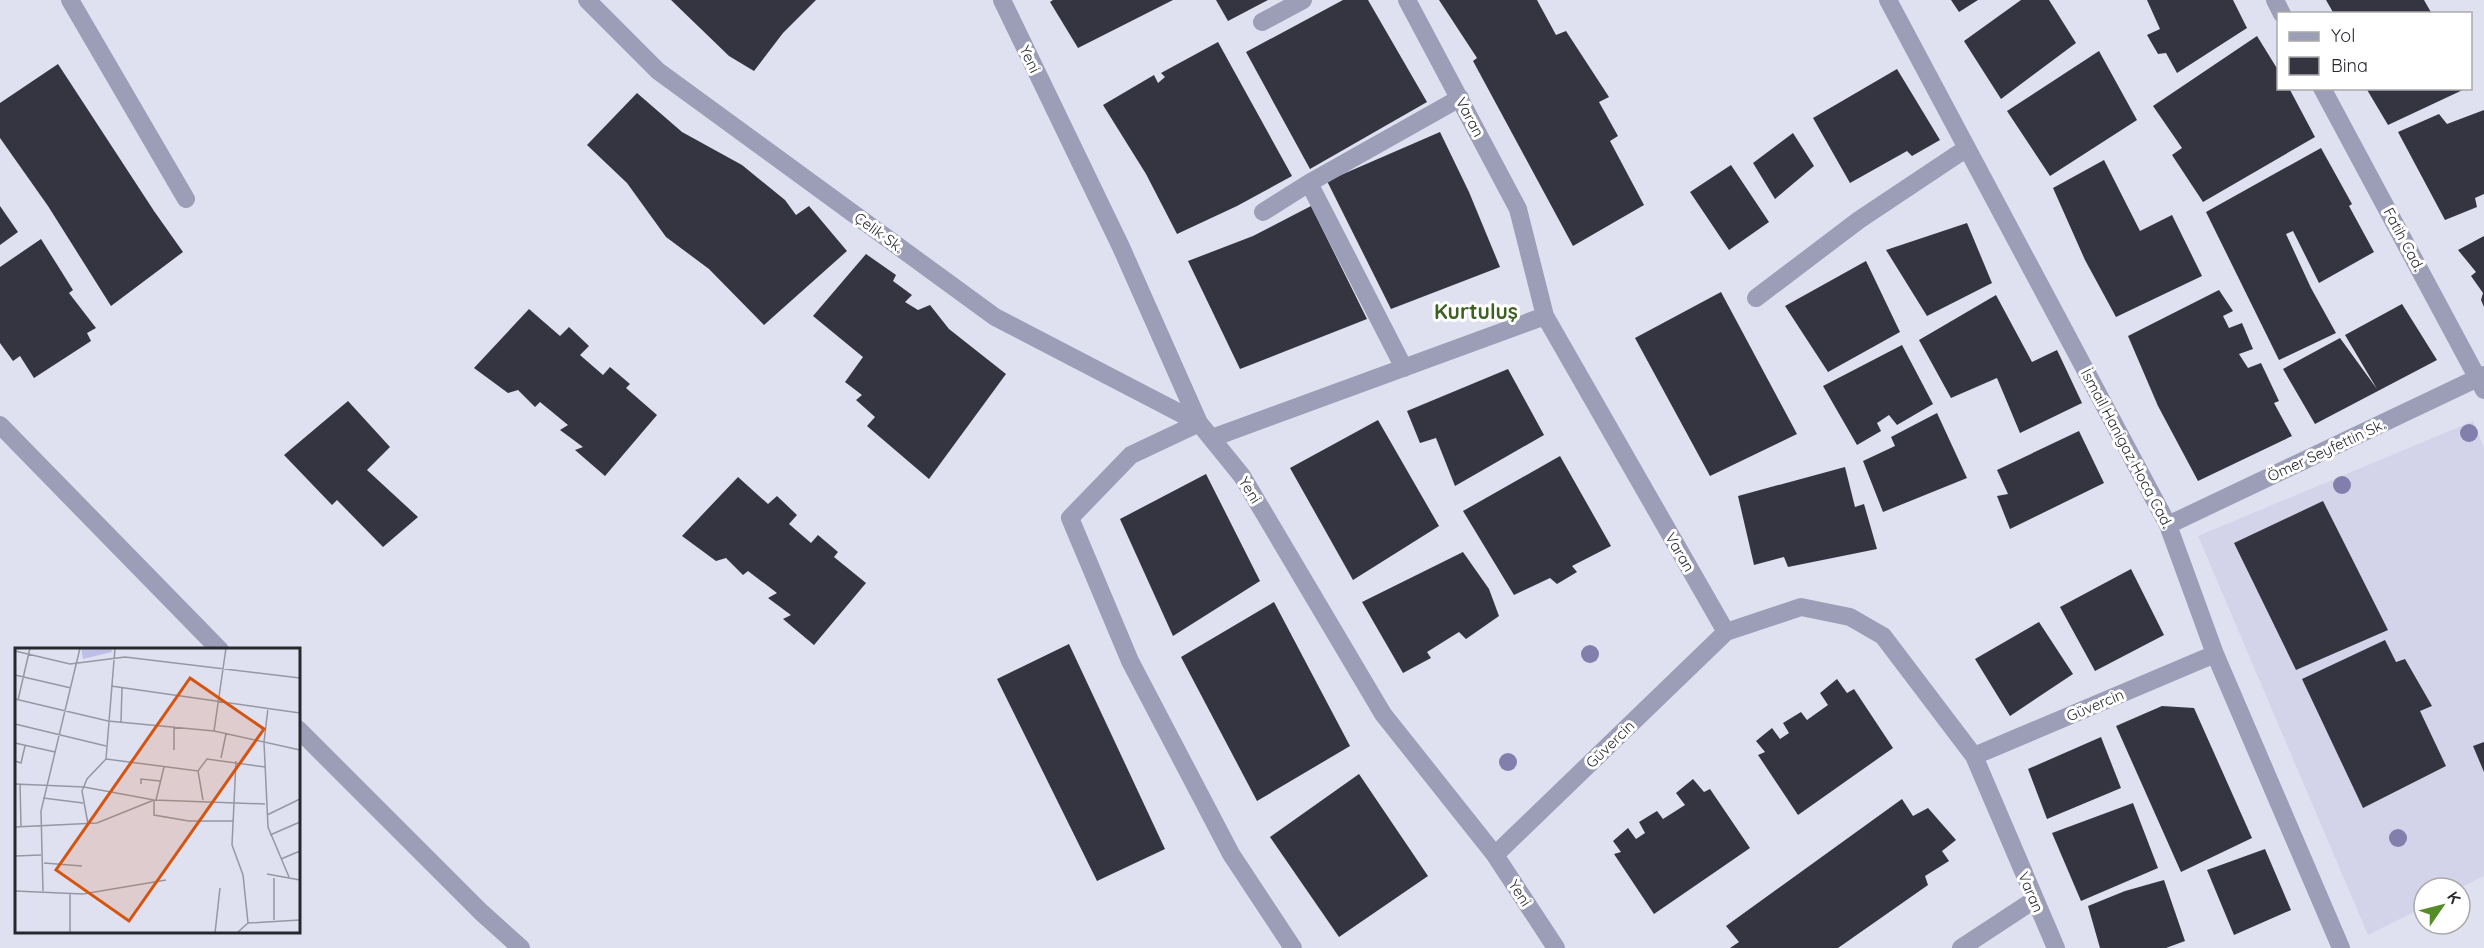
<svg xmlns="http://www.w3.org/2000/svg" width="2484" height="948" font-family="Quicksand,sans-serif">
	<rect width="100%" height="100%" fill="#e0e1f0"/>
	<!-- built -->
	<path fill="#d3d4ea" d="M2473 421 2484 448V876L2460 888H2424V907L2368 935 2198 536Z"/>
	<!-- building -->
	<path fill="#343540" d="M671 0H816L783 33 754 71 729 56Z
		M1053 0H1173L1078 48 1050 2Z
		M1216 0H1268L1228 21Z
		M1343 0H1368L1427 102 1310 169 1246 52Z
		M1439 0H1537L1556 35 1566 31 1609 97 1599 102 1618 136 1610 141 1644 205 1573 246 1473 61 1477 58Z
		M1951 0H1978L1959 12Z
		M2021 0H2049L2076 43 2001 99 1964 41Z
		M2147 0H2233L2247 28 2177 73 2166 53 2158 54 2147 35 2160 29Z
		M2326 0H2424L2432 14H2334Z
		M2257 36 2278 70V88H2289L2315 137 2203 202 2172 155 2182 148 2153 106Z
		M1218 42 1292 176 1237 206 1177 234 1146 174 1103 105 1154 75 1158 83 1165 77 1161 73Z
		M2099 51 2137 120 2050 176 2007 111Z
		M58 64 154 211 183 252 111 306 48 206 0 138V103Z
		M1897 69 1940 140 1912 156 1907 151 1850 183 1813 118Z
		M2366 88H2467L2388 125Z
		M637 93 682 132 742 165 785 200 796 215 809 206 847 251 764 325 709 269 666 237 627 183 587 145Z
		M2484 110V194L2475 198 2477 207 2445 220 2398 132 2439 114 2447 124Z
		M1440 132 1469 192 1500 267 1391 309 1327 181Z
		M1793 133 1814 166 1775 199 1753 163Z
		M2321 148 2352 204 2349 206 2374 252 2319 283 2293 231 2286 234 2311 288 2336 333 2279 360 2206 212Z
		M2104 160 2140 231 2172 215 2202 276 2116 317 2085 260 2053 188Z
		M1731 165 1769 222 1729 250 1690 192Z
		M0 206 18 232 0 245Z
		M1311 206 1367 319 1240 369 1188 261 1253 236Z
		M1967 223 1992 283 1927 316 1886 250Z
		M2484 236V307L2481 300 2483 293 2471 276 2476 272 2458 250Z
		M41 239 73 290 69 293 96 328 87 333 91 341 34 378 20 356 13 361 0 343V267Z
		M866 254 896 275 893 281 912 295 905 302 918 310 930 305 949 329 1006 374 929 479 867 426 875 417 856 400 862 395 845 382 863 357 813 316Z
		M1866 261 1900 332 1828 372 1785 306Z
		M2219 290 2233 311 2223 316 2229 328 2242 323 2253 349 2239 354 2248 368 2261 363 2279 401 2274 403 2292 436 2198 481 2158 406 2128 336Z
		M1721 292 1797 434 1710 476 1635 338Z
		M1996 295 2032 362 2057 350 2082 403 2020 433 1997 378 1951 398 1919 340Z
		M2402 304 2437 360 2315 424 2283 369 2340 338 2377 389 2345 335Z
		M529 309 560 336 569 327 589 346 580 355 603 375 610 367 630 384 626 388 657 415 605 476 575 450 583 447 560 430 568 425 540 402 535 407 518 390 508 393 474 368Z
		M1902 345 1933 404 1897 425 1889 415 1877 423 1881 431 1857 445 1823 386Z
		M1508 369 1544 435 1455 486 1436 438 1420 443 1407 411Z
		M348 401 390 447 367 470 418 517 383 547 337 500 332 505 284 455Z
		M1937 413 1967 478 1883 512 1863 461 1895 446 1891 437Z
		M1378 420 1439 526 1353 580 1290 468Z
		M2079 431 2104 483 2010 529 1997 496 2008 494 1997 470Z
		M1560 456 1611 546 1572 566 1577 572 1557 584 1550 578 1514 595 1463 511Z
		M1845 467 1855 507 1864 504 1877 549 1788 567 1784 557 1754 565 1738 496Z
		M1206 474 1260 581 1173 636 1120 519Z
		M738 477 768 504 777 496 797 515 789 524 811 543 818 535 838 552 834 557 866 583 814 645 783 619 791 615 768 598 777 593 748 571 743 575 726 558 716 561 682 536Z
		M2323 501 2388 630 2296 670 2234 543Z
		M1463 552 1489 589 1499 616 1466 639 1459 632 1427 652 1431 658 1403 673 1362 602Z
		M2131 569 2164 635 2095 671 2060 607Z
		M1274 602 1350 746 1257 801 1181 657Z
		M2039 622 2073 674 2010 716 1975 659Z
		M2385 640 2396 662 2405 659 2432 706 2420 711 2446 766 2363 808 2302 679Z
		M1069 644 1165 849 1097 881 997 679Z
		M1837 679 1847 693 1854 689 1893 748 1798 815 1758 755 1765 752 1756 741 1772 728 1780 739 1789 733 1783 723 1801 712 1807 720 1828 705 1820 693Z
		M2162 706 2194 708 2252 838 2181 872 2116 726Z
		M2101 737 2121 788 2047 819 2028 769Z
		M2484 742V772L2473 746Z
		M1359 774 1428 876 1339 937 1270 837Z
		M1693 779 1704 792 1710 789 1750 848 1654 914 1614 854 1621 852 1613 841 1628 828 1636 839 1645 833 1639 822 1657 811 1663 819 1685 805 1676 793Z
		M1902 799 1913 816 1928 808 1956 840 1942 851 1949 861 1925 876 1928 885 1838 948H1730L1739 942 1726 926Z
		M2133 803 2158 868 2081 901 2052 833Z
		M2265 849 2291 910 2234 935 2207 870Z
		M2164 880 2185 941 2166 948H2100L2088 906 2125 891Z"/>
	<g fill="none" stroke-linecap="round" stroke-linejoin="round">
		<!-- minor -->
		<path stroke="#9c9db7" stroke-width="18" d="M70 0 186 199
			M587 0 658 71 995 317 1199 423
			M1002 0 1121 247 1199 423 1242 476 1383 714 1495 855 1556 948
			M1407 0 1518 209 1545 316 1726 632 1801 607 1850 617 1883 636 1974 756 2056 948
			M1888 0 2168 525 2215 654 2341 948
			M2275 0 2282 14
			M1262 22 1303 0
			M2322 88 2484 390
			M1309 183 1460 98
			M1263 212 1309 183 1404 368
			M1756 298 1859 220 1967 148
			M1199 423 1131 455 1070 518 1130 661 1231 854 1293 948
			M0 425 220 650
			M1212 438 1545 316
			M2168 525 2484 375
			M298 729 481 912 521 948
			M1974 756 2215 654
			M1495 855 1726 632
			M1961 948 2034 900"/>
	</g>
	<!-- trees -->
	<g fill="#837fac">
		<circle cx="2469" cy="433" r="9"/>
		<circle cx="2342" cy="485" r="9"/>
		<circle cx="1590" cy="654" r="9"/>
		<circle cx="1508" cy="762" r="9"/>
		<circle cx="2398" cy="838" r="9"/>
	</g>
	<g text-anchor="middle" dominant-baseline="central" stroke-width="6" stroke-linejoin="round" paint-order="stroke">
		<!-- street labels -->
		<g font-size="15" fill="#27282d" stroke="#fff">
			<text transform="translate(1030 59) rotate(64)">Yeni</text>
			<text transform="translate(1470 117) rotate(62)">Varan</text>
			<text transform="translate(879 232) rotate(36)">Çelik Sk.</text>
			<text transform="translate(2404 239) rotate(62)">Fatih Cad.</text>
			<text transform="translate(2127 448) rotate(62)">İsmail Hanigaz Hoca Cad.</text>
			<text transform="translate(2326 450) rotate(-25)">Ömer Seyfettin Sk.</text>
			<text transform="translate(1250 490) rotate(58)">Yeni</text>
			<text transform="translate(1680 552) rotate(60)">Varan</text>
			<text transform="translate(2095 705) rotate(-23)">Güvercin</text>
			<text transform="translate(1610 744) rotate(-44)">Güvercin</text>
			<text transform="translate(2031 892) rotate(67)">Varan</text>
			<text transform="translate(1520 893) rotate(57)">Yeni</text>
		</g>
		<!-- district labels -->
		<g font-size="21" font-weight="bold" fill="#3d6123" stroke="#fff">
			<text x="1476" y="311">Kurtuluş</text>
		</g>
	</g>
	<!-- overview -->
	<g transform="translate(15 648)">
		<rect width="285" height="285" fill="#e0e1f0"/>
		<path d="M66 0H96L97 4 68 11Z" fill="#bebfe6"/>
		<path fill="none" stroke="#9697a2" stroke-width="1.5" d="M0 3 55 16 110 9 285 30M0 27 56 40M96 38 285 65M0 51 93 73 199 83 285 102M3 52 15 0M253 60 249 94 253 179 274 229M106 74 107 40M0 76 91 98M159 78V102M199 83 211 0M0 95 40 104M206 110 211 86M91 111 183 123 192 111 250 119M0 113 6 115 10 98M221 113 217 197 228 227 233 275M183 123 188 152M0 136 69 139 139 152 250 156M5 136 6 179M126 136V131L145 133M28 150 68 155M139 152V167L174 173H219M141 152 149 119M252 167 285 151M73 176 67 143 72 131 91 111 100 0M0 179 82 175 139 152M255 187 285 174M0 208 26 207M266 211 285 203M29 215 67 218M252 226 285 232M259 230V272M0 243 68 246 151 232M28 243 26 163 65 0M55 246V285M200 285 205 240M222 285 233 275 285 272"/>
		<path fill="#d5540f" fill-opacity="0.15" stroke="#d5540f" stroke-width="3" d="M175 30 249 81 114 273 41 222Z"/>
		<rect width="285" height="285" fill="none" stroke="#27282d" stroke-width="3"/>
	</g>
	<!-- legend -->
	<rect x="2277" y="12" width="195" height="78" fill="#ffffff" stroke="#a9a9ab" stroke-width="1.5"/>
	<rect x="2289" y="32" width="30" height="9" fill="#9c9db7" stroke="#a9a9ab" stroke-width="1.5"/>
	<text x="2331" y="42" font-size="18" fill="#27282d">Yol</text>
	<rect x="2289" y="57" width="30" height="18" fill="#343540" stroke="#a9a9ab" stroke-width="1.5"/>
	<text x="2331" y="72" font-size="18" fill="#27282d">Bina</text>
	<!-- north arrow -->
	<g transform="translate(2442 906) rotate(55)"><circle r="28" fill="#ffffff" stroke="#a9a9ab" stroke-width="1.5"/>
	<path d="M0-4.5L10 22L0 15L-10 22Z" fill="#548c28"/>
	<text y="-9" font-size="16" font-weight="bold" text-anchor="middle" fill="#27282d">K</text>
	</g>
</svg>
